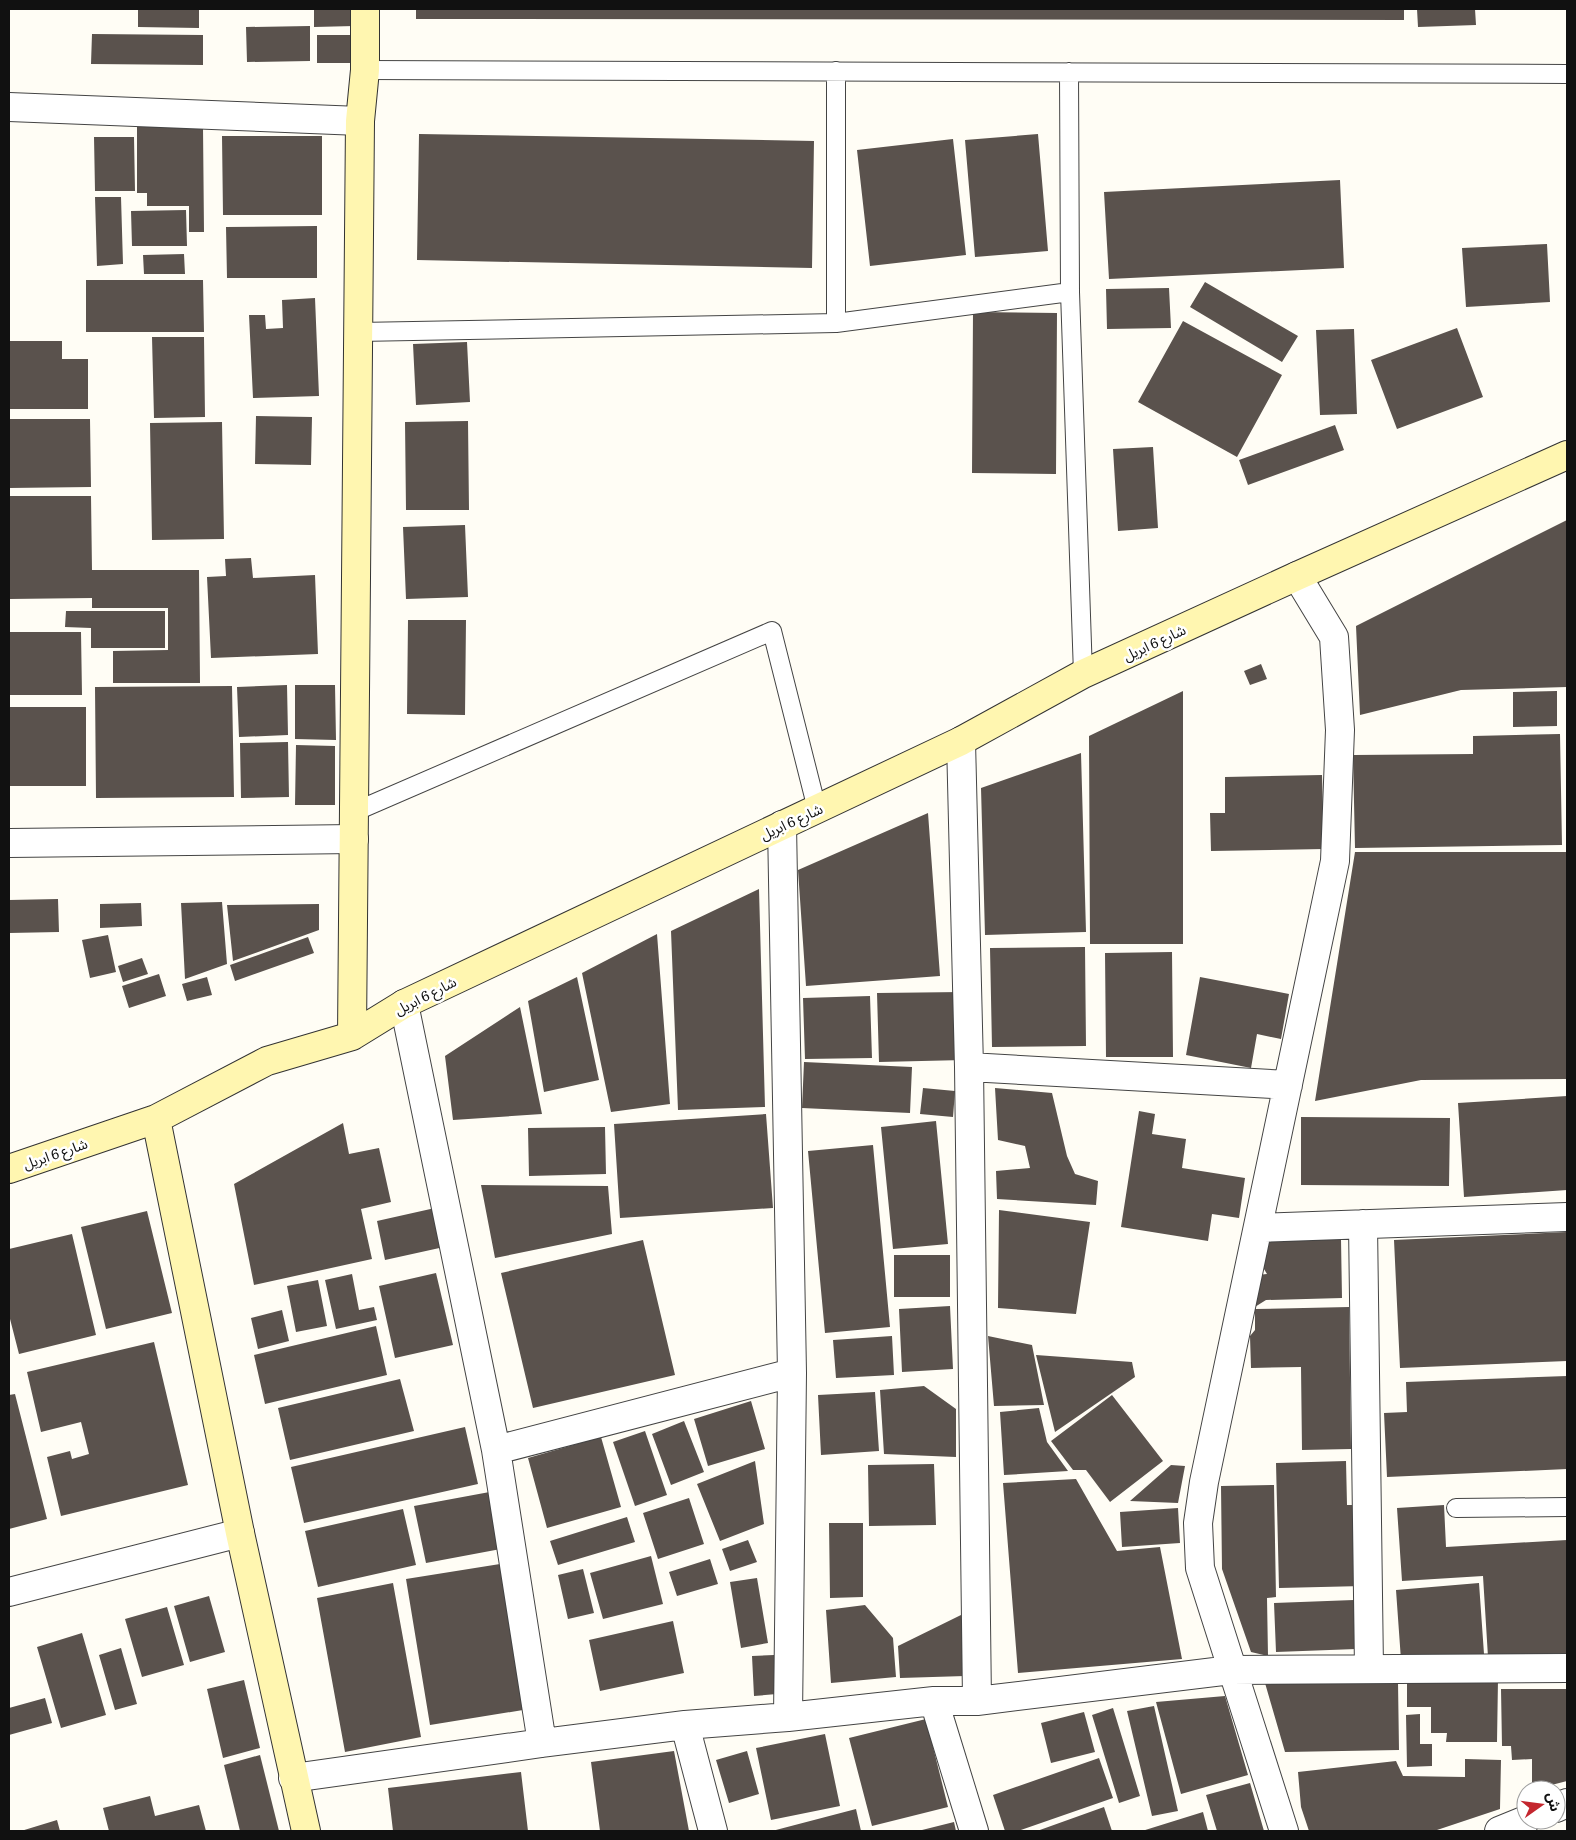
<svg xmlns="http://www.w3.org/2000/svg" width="1576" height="1840" font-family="Literata,'Noto Sans Arabic',serif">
	<rect width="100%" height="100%" fill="#fffdf5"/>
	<!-- building -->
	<path fill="#5a524d" d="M138 9H199V28L138 27Z
		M314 9H354V26L314 27Z
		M416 9H1404V20L416 19Z
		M1417 9H1475L1476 25 1418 27Z
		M310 26V61L247 62 246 27Z
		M92 34 203 35V65L91 64Z
		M317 35H352V63H317Z
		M137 127H203L204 232H189V206H147V193H137Z
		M419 134 814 141 812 268 417 260Z
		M1038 134 1048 251 975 257 965 140Z
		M222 136H322V215H223Z
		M94 137H134L135 191H95Z
		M953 139 966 255 870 266 857 150Z
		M1340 180 1344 268 1109 279 1104 192Z
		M95 197H121L123 264 97 266Z
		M186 210 187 246H132L131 211Z
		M317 226V278H227L226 227Z
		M1547 244 1550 302 1466 307 1462 248Z
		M184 254 185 274H144L143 255Z
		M86 280H203L204 332H86Z
		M1205 282 1298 336 1282 362 1190 307Z
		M1169 288 1171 328 1107 329 1106 289Z
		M315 298 319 396 253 398 249 315H265L266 329 283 328 282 300Z
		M973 312 1057 313 1056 474 972 473Z
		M1183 321 1282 375 1237 457 1138 402Z
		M1457 328 1483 397 1397 429 1371 360Z
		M1354 329 1357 414 1320 415 1316 330Z
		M152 337H204L205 417 154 418Z
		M9 341H62V359H88V409H9Z
		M467 342 470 402 416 405 413 344Z
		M256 416 312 417 311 465 255 464Z
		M9 419H90L91 487 9 488Z
		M468 421 469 510H406L405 422Z
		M222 422 224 539 152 540 150 423Z
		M1335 425 1344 450 1248 485 1239 460Z
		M1153 447 1158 528 1118 531 1113 449Z
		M9 496H91L92 570H199L200 683H113V651L168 650V608H92V598L9 599Z
		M1567 520V687L1461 690 1360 715 1356 626Z
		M465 525 468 597 406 599 403 527Z
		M251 558 253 578 315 575 318 654 211 658 207 577 226 576 225 559Z
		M66 611H165V648H91V628L65 627Z
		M408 620H466L465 715 407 714Z
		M9 632H81L82 695H9Z
		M1261 664 1267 679 1250 685 1244 671Z
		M287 685 288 735 239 737 237 687Z
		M295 685H335L336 740 295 739Z
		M232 686 234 797 96 798 95 687Z
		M1183 691V944H1090L1089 736Z
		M1557 691V726L1513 727V692Z
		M9 707H86V786H9Z
		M1560 734 1562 845 1355 848 1353 755 1473 754V736Z
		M288 742 289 797 241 798 240 743Z
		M296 745 335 746V805H295Z
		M1081 753 1086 932 985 935 981 788Z
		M1322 775 1324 849 1211 851 1210 813H1225V777Z
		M928 813 940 976 806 986 798 870Z
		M1355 852H1567V1079L1421 1080 1315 1101Z
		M759 889 765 1107 678 1110 671 931Z
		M58 899 59 932 9 933V900Z
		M222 902 227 964 185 979 181 903Z
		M141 903 142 926 100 928V904Z
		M319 904V930L233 961 227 905Z
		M657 934 670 1104 611 1112 582 973Z
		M108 935 116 972 90 978 82 940Z
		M308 937 314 953 235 981 230 965Z
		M1085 947 1086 1046 992 1047 990 948Z
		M1172 952 1173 1057H1106L1105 953Z
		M142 958 148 974 123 982 118 966Z
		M159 974 166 996 129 1008 122 986Z
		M207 977 212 995 187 1001 182 984Z
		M577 977 599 1080 544 1092 528 1001Z
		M1200 977 1289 994 1281 1039 1257 1034 1251 1068 1186 1055Z
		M962 992 964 1060 879 1062 877 993Z
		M870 996 872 1058 805 1059 803 998Z
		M520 1007 542 1114 453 1120 445 1056Z
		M804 1062 912 1067 910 1113 802 1108Z
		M923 1088 955 1091 953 1117 920 1114Z
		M995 1088 1052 1093 1067 1156 1075 1174 1098 1181 1096 1205 997 1199 996 1171 1030 1168 1025 1146 998 1140Z
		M1567 1096V1190L1464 1197 1458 1103Z
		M1139 1111 1155 1114 1152 1134 1186 1139 1182 1168 1245 1178 1239 1218 1212 1214 1208 1241 1121 1227Z
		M766 1114 773 1208 620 1218 614 1124Z
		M1301 1117 1450 1118 1449 1186 1301 1185Z
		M936 1121 948 1244 893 1249 881 1127Z
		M343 1123 349 1154 379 1148 391 1202 361 1209 372 1259 254 1285 234 1184Z
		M605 1127 606 1174 529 1176 528 1128Z
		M873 1145 890 1327 825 1333 808 1151Z
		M481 1185 608 1186 612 1234 495 1258Z
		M435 1208 444 1247 385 1260 377 1221Z
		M999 1210 1090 1222 1076 1314 998 1308Z
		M147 1211 172 1313 106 1329 81 1227Z
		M1567 1232V1361L1400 1368 1394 1240Z
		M72 1234 96 1335 19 1354 9 1315V1249Z
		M1341 1239 1342 1298 1266 1300 1250 1310 1257 1275 1267 1274 1261 1264V1241Z
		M643 1240 675 1375 533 1408 501 1273Z
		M894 1255H950V1297H894Z
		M436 1273 453 1345 395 1358 379 1286Z
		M352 1274 359 1310 374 1307 377 1320 336 1329 325 1280Z
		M318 1280 327 1326 296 1332 287 1286Z
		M950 1306 953 1369 902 1372 899 1309Z
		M1349 1307 1351 1449 1302 1450 1301 1367 1251 1368 1250 1336 1255 1330V1309Z
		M282 1310 289 1341 258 1349 251 1318Z
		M376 1326 387 1375 265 1404 254 1355Z
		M892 1336 894 1375 836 1378 833 1340Z
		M988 1336 1032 1345 1044 1405 994 1406Z
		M154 1342 188 1485 61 1516 47 1457 70 1451 72 1459 89 1454 81 1422 41 1432 27 1372Z
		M1036 1355 1132 1362 1135 1377 1055 1432Z
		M1567 1376V1469L1387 1477 1384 1413 1407 1412 1406 1382Z
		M400 1379 414 1431 290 1460 278 1408Z
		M924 1386 956 1409V1457L884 1454 880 1390Z
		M875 1392 879 1451 821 1455 818 1395Z
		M15 1394 47 1519 9 1529V1395Z
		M1112 1395 1163 1461 1110 1502 1086 1470H1073L1051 1441Z
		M751 1401 765 1449 708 1466 694 1419Z
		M1039 1408 1047 1442 1068 1471 1004 1475 1000 1412Z
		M684 1421 704 1472 671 1485 652 1434Z
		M465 1427 478 1484 304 1523 291 1467Z
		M645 1431 667 1495 635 1506 613 1442Z
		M601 1437 621 1507 547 1528 528 1458Z
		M755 1461 764 1524 720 1541 697 1484Z
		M1346 1461 1347 1505H1361L1363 1586 1279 1588 1276 1463Z
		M934 1464 936 1525 869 1526 868 1465Z
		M1171 1465 1185 1466 1178 1503 1130 1501Z
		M1076 1479 1117 1551 1160 1547 1182 1659 1018 1673 1003 1483Z
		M1274 1485 1276 1597 1267 1598 1268 1656 1251 1652 1222 1569 1221 1486Z
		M495 1491 506 1548 426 1563 414 1506Z
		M689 1498 704 1544 658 1559 643 1513Z
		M1444 1505 1446 1547 1567 1540V1653L1488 1657 1483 1576 1402 1581 1397 1508Z
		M1178 1508 1180 1543 1122 1547 1120 1512Z
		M403 1509 416 1565 318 1587 305 1531Z
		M627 1517 635 1542 558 1565 550 1541Z
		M829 1523H863V1597L830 1598Z
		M748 1540 757 1562 730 1571 722 1549Z
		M651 1556 663 1604 603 1619 590 1573Z
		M710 1559 718 1584 677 1596 669 1572Z
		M500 1564 523 1710 430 1725 406 1579Z
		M583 1569 594 1613 568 1619 558 1575Z
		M757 1578 768 1643 741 1648 730 1582Z
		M393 1583 421 1737 345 1752 317 1598Z
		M1479 1583 1484 1654 1401 1660 1396 1590Z
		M209 1596 225 1652 190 1662 174 1606Z
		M1354 1600 1356 1649 1276 1652 1274 1603Z
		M865 1605 893 1638 896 1677 831 1683 826 1610Z
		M167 1607 184 1665 142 1677 125 1619Z
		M963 1614 965 1676 900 1678 898 1646Z
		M673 1621 684 1673 600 1691 589 1640Z
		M82 1633 106 1715 61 1728 37 1647Z
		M121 1648 137 1704 115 1710 99 1655Z
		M774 1655 777 1694 754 1696 752 1656Z
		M1407 1679H1498L1497 1742H1446L1447 1733H1431V1707H1407Z
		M244 1680 260 1748 223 1758 207 1689Z
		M1398 1682 1399 1750 1285 1752 1265 1683Z
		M1501 1689H1567V1781L1532 1790V1759L1512 1760 1511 1746H1502Z
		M1225 1696 1248 1775 1181 1794 1156 1702Z
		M45 1698 52 1723 9 1735V1708Z
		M1154 1706 1178 1811 1152 1816 1127 1711Z
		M1113 1708 1140 1796 1119 1803 1092 1715Z
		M1084 1712 1095 1752 1051 1763 1041 1723Z
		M1420 1714V1744H1432V1766L1407 1767 1406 1715Z
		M926 1719 948 1807 872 1826 849 1738Z
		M825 1734 840 1806 771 1820 756 1748Z
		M674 1751 689 1831H600L591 1762Z
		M747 1751 759 1794 729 1803 716 1760Z
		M260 1755 279 1831H240L224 1765Z
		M1099 1758 1113 1798 1018 1831H1005L993 1795Z
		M1465 1759 1501 1760 1500 1809 1434 1831H1309L1301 1807 1298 1772 1396 1761 1403 1776 1465 1777Z
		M521 1772 528 1831H393L388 1788Z
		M1250 1783 1264 1831H1217L1206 1795Z
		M150 1796 155 1816 199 1805 206 1831H109L103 1808Z
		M1104 1807 1112 1831H1037Z
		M856 1809 861 1831H772Z
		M1203 1812 1208 1831H1142Z
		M57 1820 60 1831H21Z
		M954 1822 956 1831H918Z"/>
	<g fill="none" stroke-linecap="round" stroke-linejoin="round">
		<defs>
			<path id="lane" d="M365 70 1567 74
				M836 71V323
				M1069 72 1070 292 1083 674
				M358 332 836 323 1070 292
				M354 812 772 631 817 809
				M1456 1508 1567 1507"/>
			<path id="street" d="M9 107 360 121
				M961 741 969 1067 977 1701
				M782 825 792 1373 788 1717
				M9 843 354 839
				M404 1004 496 1450 542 1743
				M969 1067 1288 1085
				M1363 1224 1369 1669
				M1258 1228 1567 1217
				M496 1450 792 1373
				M9 1592 240 1533
				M934 1701 974 1831
				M685 1725 713 1831
				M293 1778 542 1743 685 1725 788 1717 934 1701H977L1231 1670 1567 1668
				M1556 1808 1567 1803
				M1284 1831 1200 1568 1198 1523 1204 1482 1335 861 1340 730 1334 637 1297 576
				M1499 1831 1526 1820"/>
			<path id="secondary" d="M352 1036 360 121 365 70V9
				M156 1119 240 1533 306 1831
				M9 1169 156 1119 267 1061 352 1036 404 1004 961 741 1083 674 1297 576 1567 455"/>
		</defs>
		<!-- lane casing -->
		<use href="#lane" stroke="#444" stroke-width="20"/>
		<!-- street casing -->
		<use href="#street" stroke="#444" stroke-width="30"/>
		<!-- secondary casing -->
		<use href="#secondary" stroke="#333" stroke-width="30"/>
		<!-- lane -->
		<use href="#lane" stroke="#fff" stroke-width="18"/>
		<!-- street -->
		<use href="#street" stroke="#fff" stroke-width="28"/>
		<!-- secondary -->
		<use href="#secondary" stroke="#fff6b0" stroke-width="28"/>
	</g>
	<g text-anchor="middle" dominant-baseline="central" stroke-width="5" stroke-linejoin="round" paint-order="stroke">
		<!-- street labels -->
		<g font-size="14" fill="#111" stroke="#fff">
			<text transform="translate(1154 642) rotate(-25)">شارع 6 ابريل</text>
			<text transform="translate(791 821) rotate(-25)">شارع 6 ابريل</text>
			<text transform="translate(425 995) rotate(-27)">شارع 6 ابريل</text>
			<text transform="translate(55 1153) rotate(-19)">شارع 6 ابريل</text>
		</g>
	</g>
	<!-- border -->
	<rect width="1576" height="1840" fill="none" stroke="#111111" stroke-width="20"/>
	<!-- north arrow -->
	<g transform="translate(1541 1805) rotate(76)"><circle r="24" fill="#ffffff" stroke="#a0a0a0"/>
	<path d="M0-4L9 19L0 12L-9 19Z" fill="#c4262e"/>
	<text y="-8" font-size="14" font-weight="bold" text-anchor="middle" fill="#111111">ش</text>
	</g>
</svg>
